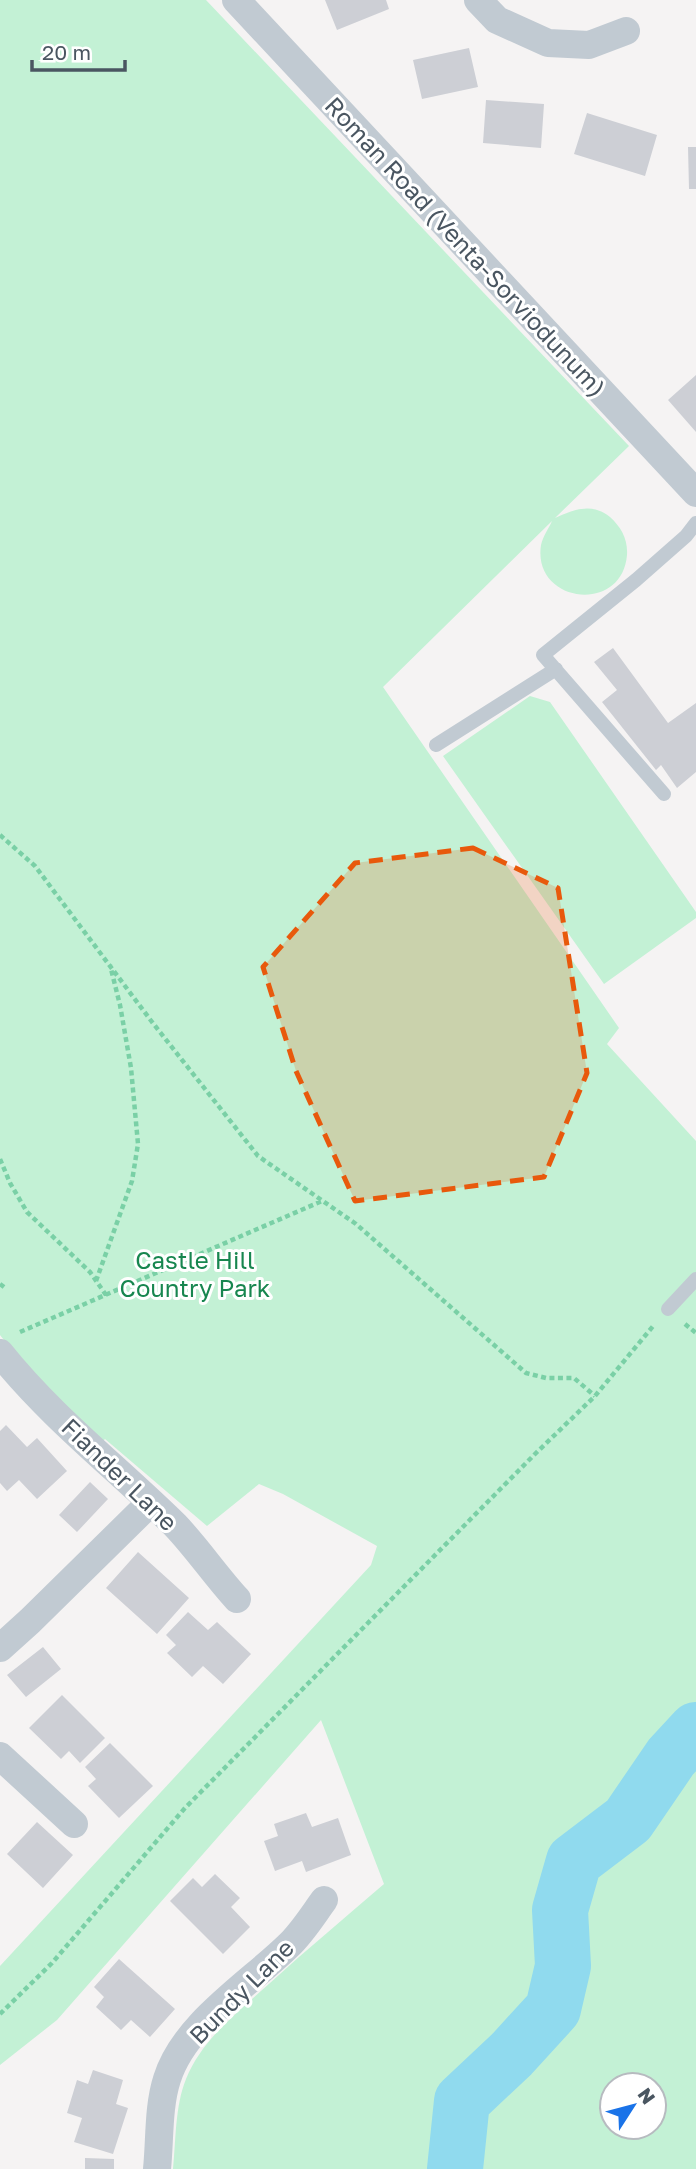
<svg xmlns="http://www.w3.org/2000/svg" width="696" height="2169" font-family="'Golos Text',sans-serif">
	<rect width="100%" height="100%" fill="#f5f3f3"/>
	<!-- green -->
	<path fill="#c3f1d5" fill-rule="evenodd" d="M0 0H206L629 446 555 518C573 510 591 502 610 517 621 527 628 539 627 555 622 615 532 603 541 545 543 536 549 528 552 521L383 687 619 1028 607 1044 696 1141V2169H173C176 2140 175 2106 186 2079 202 2039 239 2011 270 1983 307 1949 346 1917 384 1884L321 1720 57 2020 0 2065V1966L371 1565 377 1546 283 1494 259 1484 207 1526 105 1439 101 1443 14 1353 0 1335ZM612 2085H654V2127H612Z
		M530 696 550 702 696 912V918L604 984 443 756Z"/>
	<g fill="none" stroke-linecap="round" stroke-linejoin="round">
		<!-- river -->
		<path stroke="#90daee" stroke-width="56" d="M455 2169 462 2101 512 2054 553 2009 563 1966 560 1910 574 1861 628 1820 671 1757 696 1730"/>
	</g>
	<!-- building -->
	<path fill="#cdcfd5" d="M325 0H386L389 9 337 30Z
		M469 48 478 87 422 99 413 60Z
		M486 100 544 104 541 148 483 143Z
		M587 113 657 135 645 176 574 154Z
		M688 147H696V189H689Z
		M696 375V432L668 400Z
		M613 648 668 723 696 703V772L677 788 661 765 656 770 602 702 617 690 594 662Z
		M6 1425 27 1447 37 1438 67 1471 37 1499 19 1480 7 1491 0 1483V1431Z
		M90 1482 108 1499 77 1532 59 1515Z
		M138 1552 189 1598 157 1634 106 1588Z
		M188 1612 208 1630 217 1622 251 1654 223 1684 203 1666 192 1677 167 1653 176 1645 166 1635Z
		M43 1647 61 1669 26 1697 7 1675Z
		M62 1695 105 1738 80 1763 69 1751 61 1759 29 1728Z
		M110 1743 153 1786 119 1818 88 1786 96 1779 85 1767Z
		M306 1813 312 1827 338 1818 351 1855 306 1872 302 1861 275 1871 264 1841 278 1836 274 1824Z
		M37 1822 73 1855 43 1888 7 1854Z
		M215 1874 240 1898 231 1907 250 1927 223 1954 170 1901 193 1878 202 1887Z
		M119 1959 175 2009 150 2037 131 2020 121 2030 96 2007 104 1997 94 1987Z
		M93 2070 123 2080 116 2104 128 2108 113 2154 74 2142 82 2118 67 2113 77 2080 88 2084Z
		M85 2158 114 2159V2169H85Z"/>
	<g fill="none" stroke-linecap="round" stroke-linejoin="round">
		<!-- path -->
		<path stroke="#7ad0a6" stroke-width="4.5" stroke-dasharray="5 3.5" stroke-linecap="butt" d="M0 835 35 866 152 1022 258 1156 356 1224 526 1373 546 1378H574L595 1396
			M0 1159 10 1183 27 1212 90 1272 106 1295
			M96 1281 132 1181 138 1144 131 1068 120 1005 110 965
			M0 1284 4 1287
			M685 1324 696 1333
			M20 1332 322 1201
			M0 2014 52 1963 185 1808 535 1454 595 1396 654 1325"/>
		<!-- service -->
		<path stroke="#c1cad2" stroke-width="14" d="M436 745 556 669
			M664 794 543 655 636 580 686 536 696 523
			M668 1309 696 1279"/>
		<!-- minor -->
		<path stroke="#c1cad2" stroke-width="28" d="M236 0 696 493
			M478 0 497 20 548 43 589 45 626 31
			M0 1353C51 1417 117 1468 175 1525 197 1548 215 1575 237 1599
			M0 1648 30 1621 150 1503
			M0 1756 74 1824
			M157 2169C160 2140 158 2107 167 2079 184 2024 249 1984 288 1946 302 1933 313 1915 324 1900"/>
	</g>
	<!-- marked area -->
	<path fill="#e8590c" fill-opacity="0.2" stroke="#e8590c" stroke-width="5" stroke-dasharray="14 9" stroke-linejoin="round" d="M473 848 558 888 587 1073 544 1177 355 1201 296 1071 263 967 355 863Z"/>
	<g text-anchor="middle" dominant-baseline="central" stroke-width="6" stroke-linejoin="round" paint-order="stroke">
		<!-- street labels -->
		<g font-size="24" fill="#4a5661" stroke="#fff">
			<text transform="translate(466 246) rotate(47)">Roman Road (Venta-Sorviodunum)</text>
			<text transform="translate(120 1474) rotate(44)">Fiander Lane</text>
			<text transform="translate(241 1991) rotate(-45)">Bundy Lane</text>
		</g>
		<!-- park labels -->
		<g font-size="24" fill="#17864f" stroke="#fff">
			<text x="195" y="1259">Castle Hill<tspan x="195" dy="28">Country Park</tspan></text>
		</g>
	</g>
	<!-- north arrow -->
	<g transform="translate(633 2106) rotate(54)"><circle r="33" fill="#ffffff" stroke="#b7bbc0" stroke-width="2"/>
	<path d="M0-5L12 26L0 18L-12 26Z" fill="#1a73e8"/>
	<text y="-10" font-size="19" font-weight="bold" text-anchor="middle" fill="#4a5661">N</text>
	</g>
	<!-- scale -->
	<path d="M32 60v10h93v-10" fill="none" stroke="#4a5661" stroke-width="3.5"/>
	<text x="42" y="60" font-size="21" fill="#4a5661" stroke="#ffffff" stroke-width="5" paint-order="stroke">20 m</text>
</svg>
